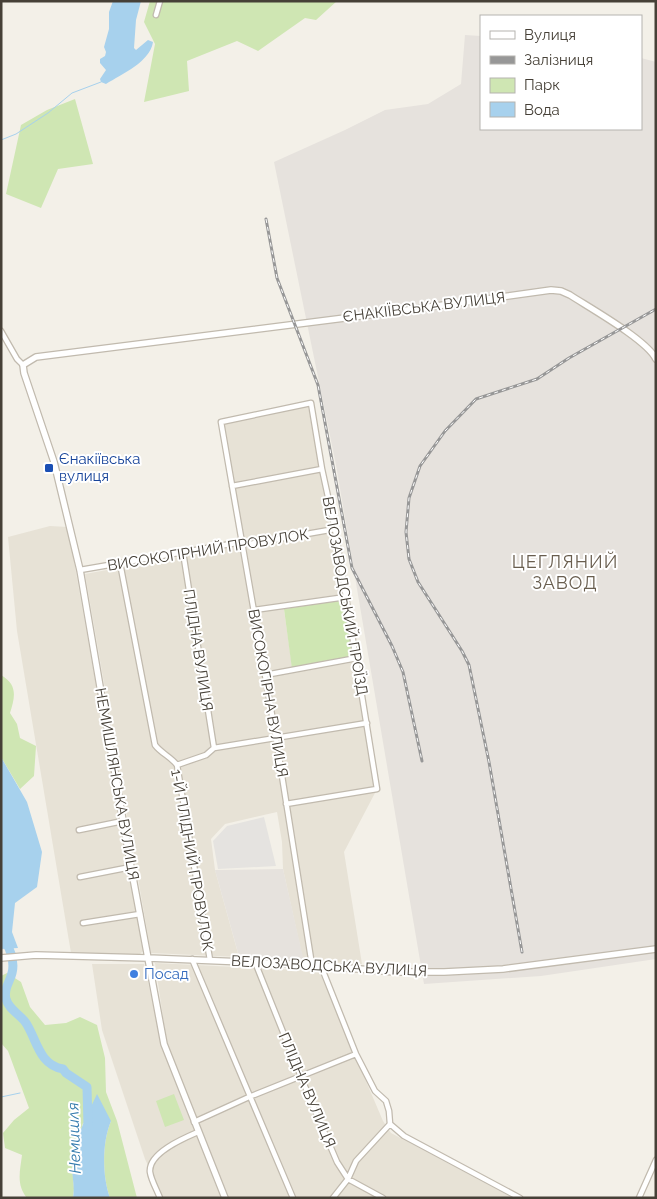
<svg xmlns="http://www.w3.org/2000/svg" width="657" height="1199" font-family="Raleway,sans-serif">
	<rect width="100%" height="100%" fill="#f3f0e8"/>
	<!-- residential -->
	<path fill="#e7e2d6" d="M308 406 343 594 283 603 293 673 355 662 375 793 344 852 362 964 303 960 283 869 282 842 277 812 225 824 211 839 215 870 239 957 151 953 85 574 244 545 223 424Z
		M50 526 68 527 143 951 139 955 71 953 17 631 8 537Z
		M155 963 319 971 383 1121 391 1133 513 1198H229L167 1044Z
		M92 964H144L164 1053 221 1198H163L145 1159 102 1030Z"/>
	<!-- industrial -->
	<path fill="#e6e2dd" d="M465 35 481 36V129H641V58L656 62V959L541 976 424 984 336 465 274 162 345 130 385 110 428 104 461 84Z
		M283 869 304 962 240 960 215 870Z"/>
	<!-- green -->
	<path fill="#cfe6b3" d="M150 1H337L316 20 305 18 258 51 237 41 187 61 189 91 144 102 155 44 144 22Z
		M75 99 93 164 58 169 41 208 6 194 21 125 47 110Z
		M342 600 345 601 354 655 352 658 292 669 284 609Z
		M1 675C18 685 15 697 10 713L17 724 20 738 36 746 34 776 20 789 1 757Z
		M7 973 21 982 30 1007 45 1025 66 1023 80 1017 97 1025 105 1058 106 1092 117 1121 137 1198H110C102 1176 102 1142 111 1121L83 1123 72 1166 74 1189 73 1198H27C16 1185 20 1171 22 1155L5 1148 3 1133 14 1120 29 1108 8 1051 1 1043V976Z
		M174 1094 184 1120 165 1127 156 1101Z"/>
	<!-- parking -->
	<path fill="#e5e3e0" d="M264 817 276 866 218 869 213 841 227 826Z"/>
	<!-- water -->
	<path fill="#a7d1ed" d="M113 1H141L136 20 134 48 136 50 148 40 153 42C150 62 122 74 106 84L101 82 100 79 106 70 100 63V59L105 56 106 52 104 47 109 29V12Z
		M1 757 27 802 42 852 37 887 15 903 12 932 18 948 1 949Z
		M97 1094 111 1121C102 1142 102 1176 110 1198H73C75 1186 72 1177 72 1166 72 1145 88 1113 97 1094Z"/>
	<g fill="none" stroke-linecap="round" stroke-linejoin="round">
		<!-- stream -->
		<path stroke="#a7d1ed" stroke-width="1" d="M1 140 16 134 48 113 72 93 101 82
			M1 1097 20 1093"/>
		<!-- river -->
		<path stroke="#a7d1ed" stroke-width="9" d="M1 937C10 945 15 962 12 973 10 982 3 989 6 999 9 1010 20 1014 26 1023 37 1040 39 1065 63 1069L66 1073 87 1087 88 1126"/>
		<defs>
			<path id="minor" d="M156 15 160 1
				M1 331 17 359 23 365
				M232 486 322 469
				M183 552 214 748
				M120 563 155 745C162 754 170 756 177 765L210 960
				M80 570 242 542 250 544 261 542 335 529
				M254 610 346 597
				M265 675 357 658
				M177 765 206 755 214 748 367 723
				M286 804 377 789 335 529 322 469 311 403 221 422 276 738 312 965
				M79 830 123 821
				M80 877 131 867
				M83 923 140 914
				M192 959 293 1198
				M255 962 301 1077 337 1162 348 1179 383 1198
				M321 966 356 1054 375 1091 386 1101 389 1111 390 1124 404 1136 520 1198
				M194 1122 249 1097 356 1054
				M160 1198C157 1190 151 1180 150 1172 148 1153 184 1138 198 1132
				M333 1198 348 1179 356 1161 390 1124
				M639 1198 656 1160"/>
			<path id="tertiary" d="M1 958 36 955 148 958 312 965 395 972H444L503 969 656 949
				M225 1198 164 1044 131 867 80 570 54 462 24 373 23 365 36 357 400 311 551 290 561 291 570 295C590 308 647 340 656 359"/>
		</defs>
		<!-- minor casing -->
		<use href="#minor" stroke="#c1baae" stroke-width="7"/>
		<!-- tertiary casing -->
		<use href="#tertiary" stroke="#c1baae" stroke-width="8"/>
		<!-- minor -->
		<use href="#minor" stroke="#fff" stroke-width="4.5"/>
		<!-- tertiary -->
		<use href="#tertiary" stroke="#fff" stroke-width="5.5"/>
		<defs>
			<path id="rail" d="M266 219 277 278 318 385 352 568 392 646 403 672 422 761
				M522 952 489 762 469 665 462 651 418 582 409 559 406 532 409 498 420 466 445 431 476 399 537 379 569 358 656 309"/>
		</defs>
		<!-- rail casing -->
		<use href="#rail" stroke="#979797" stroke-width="3"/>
		<!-- rail -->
		<use href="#rail" stroke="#fff" stroke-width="1" stroke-dasharray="4" stroke-linecap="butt"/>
	</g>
	<!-- markers -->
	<rect fill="#1a4fb4" stroke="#fff" stroke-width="2" x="44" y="463" width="10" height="10" rx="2.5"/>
	<circle fill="#3f7fe0" stroke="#fff" stroke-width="2" cx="134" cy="974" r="5"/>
	<g text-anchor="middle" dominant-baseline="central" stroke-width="4" stroke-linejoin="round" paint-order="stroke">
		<!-- street labels -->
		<g font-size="15" fill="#464037" stroke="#fff">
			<text transform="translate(424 307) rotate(-7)">ЄНАКІЇВСЬКА ВУЛИЦЯ</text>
			<text transform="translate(208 550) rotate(-9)">ВИСОКОГІРНИЙ ПРОВУЛОК</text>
			<text transform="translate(345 596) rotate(80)">ВЕЛОЗАВОДСЬКИЙ ПРОЇЗД</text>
			<text transform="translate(198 650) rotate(81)">ПЛІДНА ВУЛИЦЯ</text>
			<text transform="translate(268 693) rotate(80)">ВИСОКОГІРНА ВУЛИЦЯ</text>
			<text transform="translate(117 784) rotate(80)">НЕМИШЛЯНСЬКА ВУЛИЦЯ</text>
			<text transform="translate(192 860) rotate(80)">1-Й ПЛІДНИЙ ПРОВУЛОК</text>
			<text transform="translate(329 966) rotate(3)">ВЕЛОЗАВОДСЬКА ВУЛИЦЯ</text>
			<text transform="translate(307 1090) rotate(67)">ПЛІДНА ВУЛИЦЯ</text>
		</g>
		<!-- transit labels -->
		<g font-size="15" fill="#164399" stroke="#fff" text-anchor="start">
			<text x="59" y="459">Єнакіївська<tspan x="59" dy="17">вулиця</tspan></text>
		</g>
		<!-- shop labels -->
		<g font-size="15" fill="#366cbe" stroke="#fff" text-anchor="start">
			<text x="144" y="974">Посад</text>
		</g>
		<!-- water labels -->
		<g font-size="16" font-style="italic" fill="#357cae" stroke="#fff">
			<text transform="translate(74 1138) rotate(-92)">Немишля</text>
		</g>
		<!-- quarter labels -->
		<g font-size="18" letter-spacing="1" fill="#695e4f" stroke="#fff">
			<text x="565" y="561">ЦЕГЛЯНИЙ<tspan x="565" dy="21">ЗАВОД</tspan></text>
		</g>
	</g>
	<!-- border -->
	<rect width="657" height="1199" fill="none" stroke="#464037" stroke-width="5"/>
	<!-- legend -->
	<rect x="480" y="15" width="162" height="115" fill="#ffffff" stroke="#b5b3af"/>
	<rect x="490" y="31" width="25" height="8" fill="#ffffff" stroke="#b5b3af"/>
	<text x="524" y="40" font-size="15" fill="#464037">Вулиця</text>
	<rect x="490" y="56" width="25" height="8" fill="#979797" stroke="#b5b3af"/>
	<text x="524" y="65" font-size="15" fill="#464037">Залізниця</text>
	<rect x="490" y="78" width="25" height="15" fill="#cfe6b3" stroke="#b5b3af"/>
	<text x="524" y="90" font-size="15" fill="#464037">Парк</text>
	<rect x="490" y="102" width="25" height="15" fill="#a7d1ed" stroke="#b5b3af"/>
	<text x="524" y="115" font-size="15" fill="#464037">Вода</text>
</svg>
